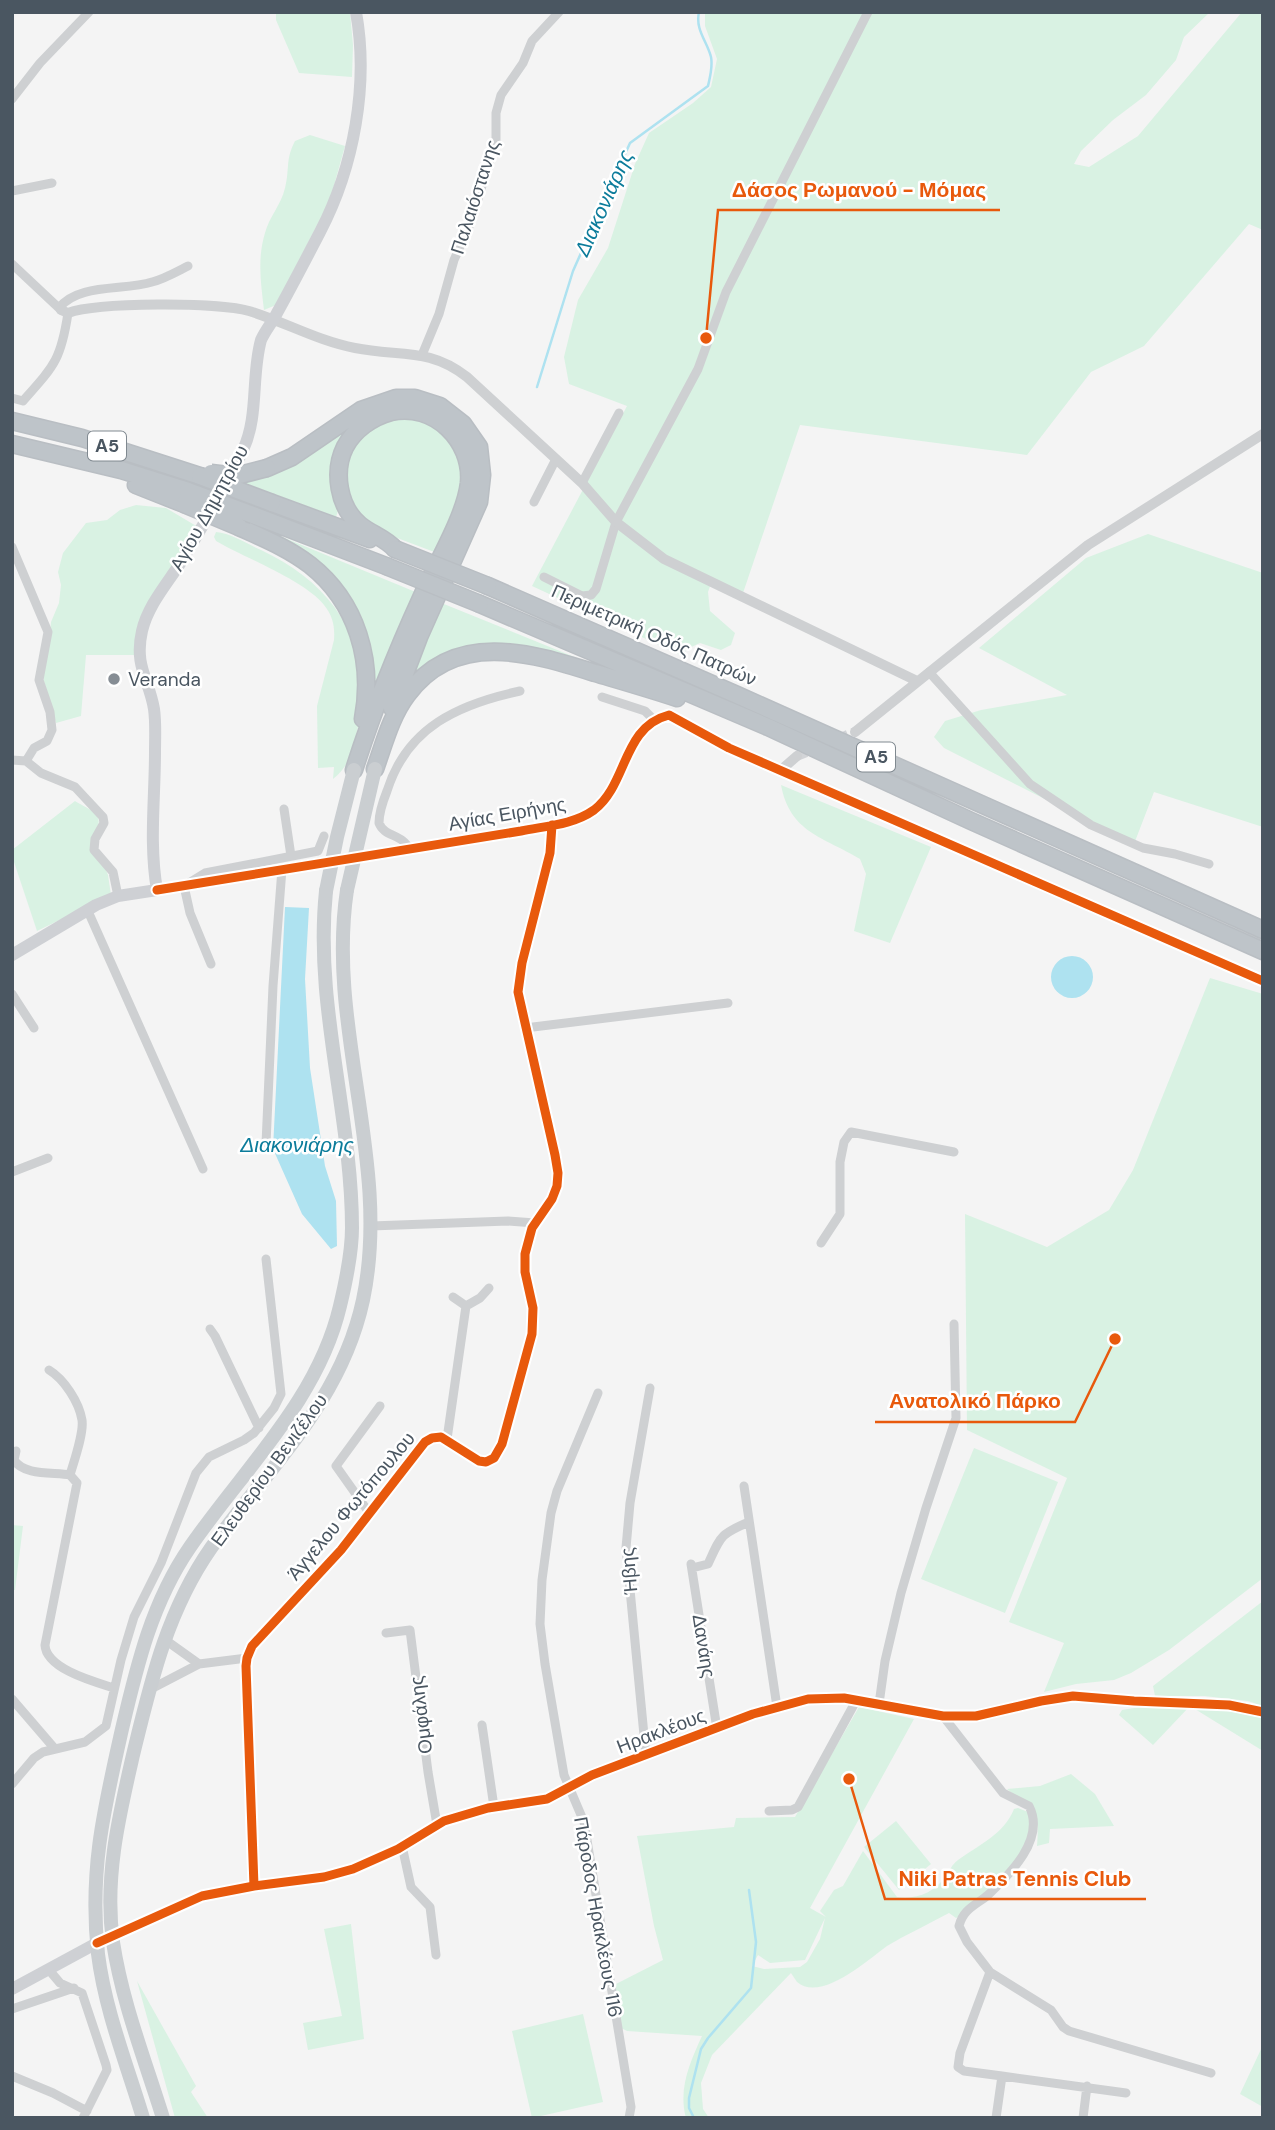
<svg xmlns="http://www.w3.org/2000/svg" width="1275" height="2130" font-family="'DM Sans',sans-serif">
	<rect width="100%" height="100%" fill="#f4f4f4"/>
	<!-- green -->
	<path fill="#d9f2e3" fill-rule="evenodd" d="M276 12H350L353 45 352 77 299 73 276 20Z
		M705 12H1210L1184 37 1176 60 1146 95 1113 120 1081 151 1074 164 1089 167 1138 136 1242 12H1263V230L1249 224 1144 346 1091 372 1027 455 800 425 743 593 713 578 708 592 710 611 735 633 731 645 721 650 700 643 685 650 687 658 532 586 627 406 569 384 564 357 578 300 608 248 635 164 649 133 693 103 711 87 717 59 705 26Z
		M310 135 345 146 330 200 276 305 264 310C261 284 257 259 265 233 269 217 281 205 285 188 290 169 285 160 295 141Z
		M391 418H410L429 423 446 436 463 464 460 499 437 553 376 530 353 508 344 481 348 457 366 430Z
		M354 423 334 498 338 511 336 517 239 481Z
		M136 505 166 508 198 527 158 590 136 655H86L81 716 56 723 42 674 49 646 51 622 59 603 61 585 58 572 63 553 86 523 107 520 120 510Z
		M234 517 418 593 374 695C377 641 358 589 312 558 289 541 260 530 234 517Z
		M216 532C231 533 247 544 261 550 334 584 375 645 358 727 353 748 351 765 333 779L334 767 318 768 317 706 334 640C335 627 333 616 324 605 304 580 245 558 216 541L214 537Z
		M1148 534 1263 573V827L1154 792 1134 844 944 748 934 737 945 721 981 710 1067 695 979 648 1086 558Z
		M439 602 604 669 532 647 508 643H493L465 648 409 683Z
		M781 785 931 847 890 943 854 931 866 874 860 859C824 837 790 833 781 785Z
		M75 801C93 812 107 814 93 836L108 875 111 895 37 931 12 856V850Z
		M1210 978 1263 994V1578L1169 1650 1131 1673 1114 1680 1076 1684 1044 1692 1064 1643 1009 1622 1067 1478 967 1430 965 1214 1047 1247 1109 1210 1133 1170Z
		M974 1448 1058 1482 1005 1613 921 1579Z
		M12 1525 23 1526 15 1590H12Z
		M1263 1601V1706L1248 1701 1204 1696H1155L1153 1686Z
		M1152 1705C1192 1706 1224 1709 1263 1718V1751L1190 1706 1153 1745 1119 1715 1122 1710Z
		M859 1707 914 1719 810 1908 826 1917 820 1911 834 1890 843 1886 863 1851 897 1897C915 1900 934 1893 945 1877 949 1872 952 1864 958 1860 979 1845 1004 1834 1014 1809L1018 1808 1028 1812C1041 1851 985 1894 960 1916L956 1918 949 1913C929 1924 907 1934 887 1946 869 1959 821 2003 797 1982 795 1979 793 1976 791 1973L712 2055 701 2083 703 2109 709 2118H686C678 2089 690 2062 702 2036L627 2031 621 2028 614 1985 663 1960 654 1926 637 1836 734 1827 736 1818 795 1817ZM825 1918 820 1939 807 1962 800 1967 764 1969 752 1966 758 1955 770 1963 805 1960Z
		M1071 1774 1095 1794 1114 1826 1050 1829 1049 1843 1037 1846C1040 1807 1034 1811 1007 1789L1040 1786Z
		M896 1821 931 1864 899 1890 864 1847Z
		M351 1924 364 2039 308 2050 303 2023 342 2016 324 1929Z
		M137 1981 196 2086 191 2092 208 2118H175Z
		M583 2014 603 2102 532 2118 512 2031Z
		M1263 2045V2107L1240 2094Z"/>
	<!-- water -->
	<path fill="#aee2f0" d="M285 907 309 908 305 979 310 1068 325 1166 336 1201 337 1246 331 1249 302 1214 273 1149Z
		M1051 977a21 21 0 1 1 42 0a21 21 0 1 1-42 0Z"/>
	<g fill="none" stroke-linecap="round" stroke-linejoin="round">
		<!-- stream -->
		<path stroke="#aee2f0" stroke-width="2.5" d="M537 387 573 271 630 143 708 86C710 77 713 67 711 57 707 41 695 30 699 12
			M694 2118 689 2108V2098L701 2049 708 2038 751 1988 756 1942 749 1890"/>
		<!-- tertiary-tunnel -->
		<path stroke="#d2d4d7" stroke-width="10" stroke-dasharray="10 5" stroke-linecap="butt" d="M797 756 855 732
			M326 861 362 856"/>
		<defs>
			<path id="motorway" d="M12 421 82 438 200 476
				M12 444 121 470 188 491
				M267 468 292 457 361 410 396 398H415L440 406 463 424 479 447 482 475 479 502 419 637 392 708
				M136 485 184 504
				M272 503 370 539
				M253 515 386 566
				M239 527C263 538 288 548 310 565 357 602 374 661 363 719
				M488 586 737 695 1263 930
				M480 604 768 727 971 821 1263 951
				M375 769C384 744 391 716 407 695 455 629 531 653 595 673 622 681 650 689 677 698
				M354 770C373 710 396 653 422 596 436 564 465 517 469 483 473 441 434 402 391 412 372 417 354 430 345 447 333 471 338 507 360 525 371 534 385 538 395 549"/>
		</defs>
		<!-- motorway casing -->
		<use href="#motorway" stroke="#b9bec3" stroke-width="19"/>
		<!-- minor -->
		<path stroke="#ced0d2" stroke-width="9" d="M12 99 40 63 89 12
			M12 191 52 183
			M12 264 61 310
			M59 308C78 283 124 291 152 282 164 279 176 272 188 266
			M422 355 439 314 454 260 471 222 496 140V113L501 95 523 63 532 41 559 12
			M12 398 23 401C54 366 61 360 68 313
			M582 483 619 413
			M534 502 556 459
			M12 547 48 632 39 680 50 712 52 730 47 741 34 748 26 761
			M544 577 582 596 591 595 596 589 616 522 698 369 726 292 868 12
			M929 672 1030 784 1091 825 1143 848 1175 854 1209 864
			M602 697 645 711 655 721
			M12 760 26 761
			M26 761 41 773 75 787 103 817 104 823 95 839 94 850 113 872 118 896
			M284 809 291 856
			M409 849C403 834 384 837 379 823 379 812 383 801 387 791 407 727 459 704 520 691
			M87 909 203 1169
			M211 964 190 913 184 886 205 873 318 851 324 836
			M12 994 34 1028
			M525 1028 728 1003
			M266 1144 273 986 282 869
			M12 1172 48 1158
			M371 1226 508 1221 535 1223
			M821 1243 840 1214V1162L844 1142 851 1132 954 1152
			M453 1297 466 1306
			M466 1306 480 1298 489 1288
			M210 1329 215 1336 259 1428
			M49 1370C64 1379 79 1402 82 1420 84 1433 74 1461 70 1475
			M598 1393 557 1491 551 1513 542 1580 540 1624 545 1664 564 1775 584 1822 631 2107 629 2118
			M447 1439 466 1306
			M16 1451 14 1460C24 1476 54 1472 70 1475L77 1483 45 1645C46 1669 95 1682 114 1688
			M744 1486 777 1707
			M370 1514 336 1466 380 1406
			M691 1564 717 1729
			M692 1568 708 1564C721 1536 720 1534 749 1522
			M386 1633 410 1630 428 1772 437 1825
			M164 1639 199 1664
			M149 1690 199 1664 247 1658
			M12 1699 55 1749
			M879 1704 885 1661 901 1593 926 1508 956 1418 954 1324
			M943 1716 1003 1793 1029 1806C1046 1839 1010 1874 988 1895 976 1905 963 1909 959 1926L967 1942 990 1972 960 2053 958 2067 964 2071 1002 2076 996 2118
			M482 1725 494 1807
			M106 1726 121 1660 134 1617 161 1563 196 1473 209 1457 244 1440 254 1433 274 1408 281 1394 266 1259
			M646 1756 626 1548 630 1503 650 1388
			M12 1784 34 1758 43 1752 85 1742 106 1726
			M769 1811 792 1810 798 1807 857 1699
			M402 1846 411 1887 430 1907 436 1955
			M254 1886 246 1666 247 1658 252 1646 341 1550 425 1442 432 1438 441 1437 479 1461 486 1462 494 1458 502 1444 532 1334 533 1308 525 1272V1254L532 1228 552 1199 557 1186 558 1173 555 1155 518 992 522 963 550 853 552 825
			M49 1970 60 1983 82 1993 106 2065 107 2070 83 2118
			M990 1972 1051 2010 1063 2027 1069 2031 1211 2073
			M12 2009 74 1988
			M12 2076 53 2093 87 2111
			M1002 2076 1126 2093
			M1083 2118 1087 2086"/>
		<!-- tertiary -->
		<path stroke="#ced0d2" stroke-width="10" d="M61 310 68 313C98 302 218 302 249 311 285 322 318 341 355 348 399 357 429 347 467 377L582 483 616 522 664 559 917 681
			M855 732 1088 545 1263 434
			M781 770 797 756
			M365 856 552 825C568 822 585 818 597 807 627 779 624 727 669 715L729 748 1263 981
			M157 890 323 862
			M106 1940 202 1896 254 1886 324 1877 353 1869 398 1849 444 1821 488 1808 547 1799 592 1775 753 1714 808 1699 844 1698 943 1716H976L1041 1701 1073 1696 1134 1701 1229 1705 1263 1712"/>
		<!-- secondary -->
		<path stroke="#ced0d4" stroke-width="12" d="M12 955 96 905 118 896 157 890C149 844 155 798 155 752 155 738 156 723 154 709 149 679 134 666 142 631 148 605 167 584 181 562 203 526 225 489 243 450 259 416 251 376 261 340 266 329 272 323 277 313 292 286 306 259 320 232 354 167 369 84 356 12
			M12 1989 97 1943"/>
		<!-- primary -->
		<path stroke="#caced1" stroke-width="14" d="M143 2118C127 2065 105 2010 98 1954 89 1871 104 1809 122 1729 137 1665 152 1602 190 1547 243 1470 318 1400 340 1306 346 1281 352 1254 352 1228 352 1115 314 1005 326 891
			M163 2118C145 2060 122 2002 113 1942 104 1878 119 1816 133 1755 151 1681 167 1611 211 1548 269 1467 341 1402 363 1300 392 1163 326 1028 347 890"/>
		<!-- motorway -->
		<use href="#motorway" stroke="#bec4c9" stroke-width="16"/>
		<defs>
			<path id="motorway-bridge" d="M211 473 236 476 267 468
				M200 476 272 503
				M188 491 253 515
				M184 504 239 527
				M395 549 488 586
				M386 566 480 604"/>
		</defs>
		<!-- motorway-bridge casing -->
		<use href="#motorway-bridge" stroke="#b9bec3" stroke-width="19" stroke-linecap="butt"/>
		<!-- primary-bridge -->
		<path stroke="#caced1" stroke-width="14" d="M347 890 375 769
			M326 891 337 837 354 770"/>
		<!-- motorway-bridge -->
		<use href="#motorway-bridge" stroke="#bec4c9" stroke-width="16"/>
		<defs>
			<path id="cycleway" d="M157 890 521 831C545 826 573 825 594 810 628 784 622 727 669 715L729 748 1263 981
				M254 1886 246 1666 247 1658 252 1646 341 1550 425 1442 432 1438 441 1437 479 1461 486 1462 494 1458 502 1444 532 1334 533 1308 525 1272V1254L532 1228 552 1199 557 1186 558 1173 555 1155 518 992 522 963 550 853 552 825
				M97 1943 202 1896 254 1886 324 1877 353 1869 398 1849 444 1821 488 1808 547 1799 592 1775 753 1714 808 1699 844 1698 943 1716H976L1041 1701 1073 1696 1134 1701 1229 1705 1263 1712"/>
		</defs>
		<!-- cycleway casing -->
		<use href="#cycleway" stroke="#fff" stroke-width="13"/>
		<!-- cycleway -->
		<use href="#cycleway" stroke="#e8590c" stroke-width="9"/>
	</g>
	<!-- markers -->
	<circle fill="#868d94" stroke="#fff" stroke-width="2.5" cx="114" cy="679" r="7"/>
	<g text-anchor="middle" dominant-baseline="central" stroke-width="5" stroke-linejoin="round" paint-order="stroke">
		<!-- shield labels -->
		<g fill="#fff" stroke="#808990" stroke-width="2">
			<rect x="88" y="431.5" width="38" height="29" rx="5"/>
			<rect x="857" y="742.5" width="38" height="29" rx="5"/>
		</g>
		<g font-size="18" font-weight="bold" fill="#4a5661">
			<text x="107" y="446">Α5</text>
			<text x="876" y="757">Α5</text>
		</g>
		<!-- street labels -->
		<g font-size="19" fill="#4a5661" stroke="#fff">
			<text transform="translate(475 197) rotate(-72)">Παλαιόστανης</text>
			<text transform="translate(209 508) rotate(-61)">Αγίου Δημητρίου</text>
			<text transform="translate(654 635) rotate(24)">Περιμετρική Οδός Πατρών</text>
			<text transform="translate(507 814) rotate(-10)">Αγίας Ειρήνης</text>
			<text transform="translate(269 1470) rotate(-54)">Ελευθερίου Βενιζέλου</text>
			<text transform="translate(351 1506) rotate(-50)">Άγγελου Φωτόπουλου</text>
			<text transform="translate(629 1571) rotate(-95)">Ήβης</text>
			<text transform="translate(704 1646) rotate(81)">Δανάης</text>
			<text transform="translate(421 1715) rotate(-97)">Ομφάλης</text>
			<text transform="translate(661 1731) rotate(-21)">Ηρακλέους</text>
			<text transform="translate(598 1917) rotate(80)">Πάροδος Ηρακλέους 116</text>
		</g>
		<!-- poi labels -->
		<g font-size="19" fill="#4a5661" stroke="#fff" text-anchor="start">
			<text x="128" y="679">Veranda</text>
		</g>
		<!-- water labels -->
		<g font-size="21" font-style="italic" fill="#0c7c9b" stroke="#fff">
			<text transform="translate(604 203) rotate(-66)">Διακονιάρης</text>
			<text x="297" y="1145">Διακονιάρης</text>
		</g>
	</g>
	<!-- callouts -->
	<path fill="none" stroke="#e8590c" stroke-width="2.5" d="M706 338L718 210H1000M1115 1339L1075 1422H875M849 1779L885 1899H1146"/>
	<g fill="#e8590c" stroke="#fff" stroke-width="2.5">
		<circle cx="706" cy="338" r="7"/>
		<circle cx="1115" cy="1339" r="7"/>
		<circle cx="849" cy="1779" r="7"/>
	</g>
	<g font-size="21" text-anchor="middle" font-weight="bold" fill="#e8590c" stroke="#fff" stroke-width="5" stroke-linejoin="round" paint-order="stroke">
		<text x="859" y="197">Δάσος Ρωμανού - Μόμας</text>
		<text x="975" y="1408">Ανατολικό Πάρκο</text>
		<text x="1015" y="1886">Niki Patras Tennis Club</text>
	</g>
	<!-- border -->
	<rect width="1275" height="2130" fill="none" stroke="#4a5661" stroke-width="28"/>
</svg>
